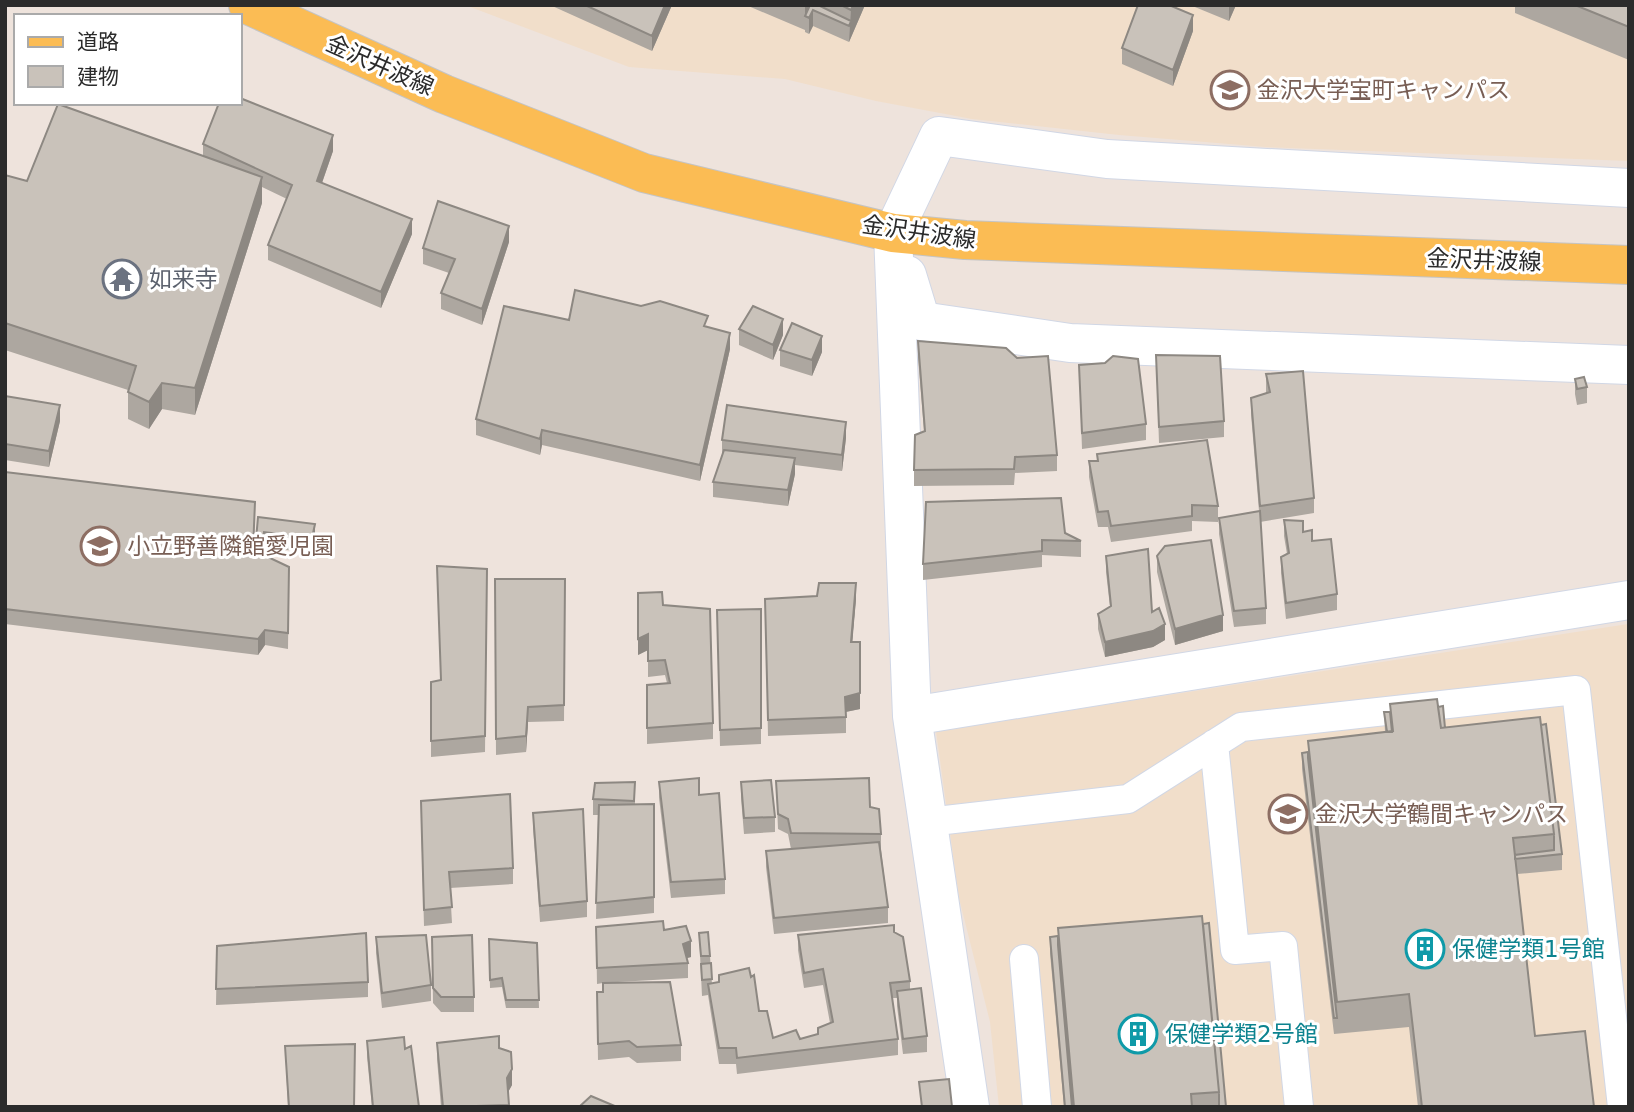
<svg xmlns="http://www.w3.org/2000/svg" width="1634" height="1112" font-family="'DejaVu Sans','Noto Sans JP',sans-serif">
	<rect width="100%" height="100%" fill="#eee3dc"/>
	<!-- education -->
	<path fill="#f1deca" d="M465 5H1629V161L1266 147 1119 135 972 119 876 101 785 79 629 67Z
		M1628 624 1629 1107H999L990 1022 959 898 936 731Z"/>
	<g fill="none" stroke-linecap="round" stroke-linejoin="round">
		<defs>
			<path id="service" d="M1214 744 1235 950 1283 946 1299 1107
				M928 822 1128 799 1241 727 1576 690 1622 1107
				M1024 959 1037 1107"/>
			<path id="minor" d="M907 275 921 321 1070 343 1629 365
				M912 716 1629 600
				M970 1107 912 716 893 233 939 136 1107 159 1629 188"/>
			<path id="primary" d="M248 5 444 94 644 173 893 233 965 240 1629 265"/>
		</defs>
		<!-- service casing -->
		<use href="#service" stroke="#d1d7e5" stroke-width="30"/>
		<!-- minor casing -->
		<use href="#minor" stroke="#d1d7e5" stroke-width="40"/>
		<!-- primary casing -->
		<use href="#primary" stroke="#c4c4c4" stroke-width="40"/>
		<!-- service -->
		<use href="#service" stroke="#fff" stroke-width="28"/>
		<!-- minor -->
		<use href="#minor" stroke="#fff" stroke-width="38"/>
		<!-- primary -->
		<use href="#primary" stroke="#fbbc54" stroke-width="38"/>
	</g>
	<!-- wall -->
	<path fill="#ada7a0" d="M550 5H672L652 51Z
		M746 5H865L849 42 813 26 809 34 805 32V30Z
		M1190 5H1236L1229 21Z
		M1515 5H1629V60L1515 13Z
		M1193 31 1173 86 1122 64V48Z
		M203 144 333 151 322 183 412 234 381 308 268 260V245L287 199 262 187V203L195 415 162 409 149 429 128 419V390L5 350V175L27 181 203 156Z
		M509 242 482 325 441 309V293L449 273 423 264V248Z
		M569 320 708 327 730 349 700 481 542 445 540 455 476 435V419Z
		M739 329 783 335 773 360 739 345Z
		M918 341 1057 455V471L1015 473 1014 485 914 486V470L924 431 918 357Z
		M780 350 822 352 812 376 780 366Z
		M1156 355 1224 421V437L1159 443Z
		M1079 365 1146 424V440L1082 449Z
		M1266 374 1314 498V513L1260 522 1266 608V624L1234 627 1219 534V518L1259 511 1251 414V398L1266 393Z
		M1575 379 1587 387V403L1577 405 1575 394Z
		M5 396 60 421 49 467 5 460Z
		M846 438 842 471 795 465V474L788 506 713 497V482L722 455V440Z
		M1097 454 1218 506V522L1192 521V531L1111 542 1108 527H1098L1089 477V461H1097Z
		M5 472 255 517 253 550 255 551 258 517 315 524V540L312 553 264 547 263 555 289 567 288 649 265 645 258 655 5 624Z
		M1284 520 1303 532 1312 541 1337 594V610L1286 619 1281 573V557L1287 554 1284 536Z
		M1065 533 1081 541V557L1042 555V567L923 580V564Z
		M1106 556 1152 612 1165 640 1153 647 1105 657 1098 629V614L1110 607 1106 572Z
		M1157 556 1223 631 1175 645 1157 572Z
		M437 566 487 569 485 752 431 757V682L441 680Z
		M495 579H565L564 721 528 722 526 752 496 755Z
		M765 599H856L852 642H860V709L846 712V733L768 736Z
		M663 605 713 723V739L647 744V685L667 683 665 675 648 677V650L638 655Z
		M761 609V744L720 746 717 610Z
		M1390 704 1438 707 1445 728 1540 717 1562 854V870L1517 874 1535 1036 1594 1107H1418L1409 1027 1334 1034 1302 769V753L1308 752V741L1385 732 1384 712H1390Z
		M776 781 870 807 881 834V850L888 907V923L774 934 766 867V851L791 849 788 834 778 829Z
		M635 782V804H654V913L596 919 598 815H593V799Z
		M659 782 699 795 725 879V894L671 898 659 798Z
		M741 782 775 817V832L744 834 741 798Z
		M533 813 587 901V917L540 922 533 828Z
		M421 817 513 868V884L450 888 452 923 424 926Z
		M1202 916 1226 1107H1064L1050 953V937L1058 936V928Z
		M596 927 664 930 691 957 687 958 688 963V978L618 982 681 1045V1061L637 1063 629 1057 598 1060 597 992H603V983L597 984Z
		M894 932 910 981V989L927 1036V1052L903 1054 897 1006V998H892L898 1039V1055L737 1074 736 1064H719L708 995 702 996 699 933 710 956 712 984 759 1011 773 1038 800 1039 818 1034 830 1023 823 985 804 988 798 950V935Z
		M376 937 431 985V1001L382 1008 376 953Z
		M432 937 474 997V1012H441L433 1003Z
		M489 939 537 943 539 1008H506L502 987 490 988Z
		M217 946 368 982V997L216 1005Z
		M367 1041 405 1049 419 1107H372L367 1057Z
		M437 1043 499 1048 512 1085 508 1092 509 1107H441L437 1059Z
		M285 1046 355 1107H288Z"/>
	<!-- shaded-wall -->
	<path fill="#8d8882" d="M665 5H672L652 51V36Z
		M805 5H812L813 10V26L809 34V18L805 17Z
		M853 5H865L849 42 851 10Z
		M1229 5H1236L1229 21Z
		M1193 15V31L1173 86V70Z
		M333 135V151L317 197V181Z
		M262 177V203L195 415V388Z
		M412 219V234L381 308V292Z
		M509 226V242L482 325V309Z
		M783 319V335L773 360V345Z
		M730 333V349L700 481V465Z
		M822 336V352L812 376V360Z
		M162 383V409L149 429V402Z
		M60 405V421L49 467V451Z
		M846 422V438L842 471V455Z
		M542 430V445L540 455V439Z
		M795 458V474L788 506V490Z
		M315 524V540L312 553V538Z
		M856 583V599L851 658V642Z
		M1223 615V631L1175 645V629Z
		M1165 624V640L1153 647 1105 657V642Z
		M265 630V645L258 655V639Z
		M648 634V650L638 655V639Z
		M860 693V709L845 712V697Z
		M528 707V722L526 752V736Z
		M691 941V957L683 959V944Z
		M512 1069V1085L507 1094V1078Z"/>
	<!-- building -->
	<path fill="#c9c2ba" stroke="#8d8882" stroke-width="2" d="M585 5H665L652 36Z
		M810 5H818L851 21 849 26 813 10 809 18 805 16Z
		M841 5H853L851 10Z
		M1138 5H1169L1193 15 1173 70 1122 48Z
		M1575 5H1629V27Z
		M240 98 333 135 317 181 412 219 381 292 268 245 292 185 203 144 219 103H240Z
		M58 104 262 177 195 388 162 383 149 402 128 392 136 366 5 323V175L27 181Z
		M438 201 509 226 482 309 441 293 455 259 423 248Z
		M575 290 641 306 660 301 708 316 704 326 730 333 700 465 542 430 540 439 476 419 504 306 569 320Z
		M753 306 783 319 773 345 739 329Z
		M792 323 822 336 812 360 780 350Z
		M918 341 1006 348 1017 358 1048 356 1057 455 1015 457 1014 469 914 470 915 435 925 431Z
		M1156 355 1220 356 1224 421 1159 427Z
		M1113 356 1138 359 1146 424 1082 433 1079 365 1105 363Z
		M1303 371 1314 498 1260 506 1251 398 1270 392 1266 374Z
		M1584 377 1587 387 1577 389 1575 379Z
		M5 396 60 405 49 451 5 444Z
		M727 405 846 422 842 455 722 440Z
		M1207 440 1218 506 1192 505V516L1111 526 1108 511 1098 512 1089 461H1098L1097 454Z
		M724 450 795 458 788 490 713 482Z
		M5 472 255 502 253 550 289 567 288 633 265 630 258 639 5 609Z
		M1061 498 1065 533 1081 541 1042 540V551L923 564 926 502Z
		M1260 511 1266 608 1234 611 1219 518Z
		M258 517 315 524 312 538 264 532 262 552 255 551Z
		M1284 520 1303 521V532L1312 530V541L1331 539 1337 594 1286 603 1281 557 1289 553Z
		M1211 540 1223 615 1175 629 1157 556 1165 546Z
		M1148 549 1152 612 1159 608 1165 624 1153 631 1105 642 1098 614 1111 606 1106 556Z
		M437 566 487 569 485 736 431 741V682L441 680Z
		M495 579H565L564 705 528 707 526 736 496 739Z
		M819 583H856L851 642H860V693L845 697 846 717 768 720 765 599 817 596Z
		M662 592 663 605 710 609 713 723 647 728V685L670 683 665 660 648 661V634L638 639V593Z
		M761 609V728L720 730 717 610Z
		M1437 699 1441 728 1540 717 1554 834 1513 838 1535 1036 1585 1031 1594 1107H1422L1409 994 1337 1002 1308 741 1393 731 1390 704Z
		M1443 706 1445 728H1441L1438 707Z
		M1384 712H1390L1392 732H1387Z
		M1546 724 1562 854 1515 859V855L1554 850V834L1541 725Z
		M1308 752V758L1337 1018H1334L1302 753Z
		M699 778V795L719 793 725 879 671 882 659 782Z
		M869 778 870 807 879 809 881 834 791 833 788 819 778 814 776 781Z
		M771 780 775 817 744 818 741 782Z
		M635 782 634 801 593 799 595 783Z
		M510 794 513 868 449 872 452 907 424 910 421 801Z
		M654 804V897L596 903 599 805Z
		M583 809 587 901 540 906 533 813Z
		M879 842 888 907 774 918 766 851Z
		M1202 916 1219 1092 1191 1094 1192 1107H1074L1058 928Z
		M663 921 664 930 686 926 691 941 683 944 688 963 597 968 596 927Z
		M1209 923 1226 1107H1219V1092L1203 924Z
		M894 925V932L903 937 910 981 890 983 898 1039 737 1058 736 1048H719L708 984 719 982V975L749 968 751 977 754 975 759 1011H767L773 1038 796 1030 800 1039 818 1034V1028L833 1022 823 969 804 973 798 935Z
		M708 932 710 956H701L699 933Z
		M366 933 368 982 216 989 217 946Z
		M426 935 431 985 382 993 376 937Z
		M472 935 474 997H441L433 988 432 937Z
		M1058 936V945L1072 1107H1065L1050 937Z
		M489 939 537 943 539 1000H506L502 978 490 980Z
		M711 963 712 979 702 980 701 964Z
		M670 982 681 1045 637 1047 629 1041 598 1044 597 992H603V983Z
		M921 988 927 1036 903 1039 897 991Z
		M499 1036V1048L511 1052 512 1069 507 1078 509 1105 443 1107 437 1043Z
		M404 1037 405 1049 411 1046 419 1107H373L367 1041Z
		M355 1044 354 1107H289L285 1046Z
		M949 1079 952 1107H922L919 1082Z
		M591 1096 617 1107H579Z"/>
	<!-- icons -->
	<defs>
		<symbol id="university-ring" viewBox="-11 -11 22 22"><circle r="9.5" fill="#fff" stroke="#8d6e63" stroke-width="1.5"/><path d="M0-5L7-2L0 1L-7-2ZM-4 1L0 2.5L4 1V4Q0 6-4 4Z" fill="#8d6e63"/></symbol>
		<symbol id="temple-ring" viewBox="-11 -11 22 22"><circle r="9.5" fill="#fff" stroke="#6b7280" stroke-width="1.5"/><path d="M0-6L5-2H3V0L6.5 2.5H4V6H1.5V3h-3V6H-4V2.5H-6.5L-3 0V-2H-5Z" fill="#6b7280"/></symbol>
		<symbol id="school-ring" viewBox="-11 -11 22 22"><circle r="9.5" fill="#fff" stroke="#8d6e63" stroke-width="1.5"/><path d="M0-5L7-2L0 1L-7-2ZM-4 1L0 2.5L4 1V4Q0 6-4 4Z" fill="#8d6e63"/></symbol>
		<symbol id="building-ring" viewBox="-11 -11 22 22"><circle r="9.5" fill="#fff" stroke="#0f9aa8" stroke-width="1.5"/><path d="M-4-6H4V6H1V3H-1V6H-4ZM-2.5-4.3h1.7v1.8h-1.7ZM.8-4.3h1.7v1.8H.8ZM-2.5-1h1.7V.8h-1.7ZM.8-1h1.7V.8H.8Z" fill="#0f9aa8"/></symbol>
	</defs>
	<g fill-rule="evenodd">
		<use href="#university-ring" x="1208" y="68" width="44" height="44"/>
		<use href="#temple-ring" x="100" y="257" width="44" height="44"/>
		<use href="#school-ring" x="78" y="524" width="44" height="44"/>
		<use href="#university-ring" x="1266" y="792" width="44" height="44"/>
		<use href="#building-ring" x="1403" y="927" width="44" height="44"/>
		<use href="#building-ring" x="1116" y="1012" width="44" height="44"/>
	</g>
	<g text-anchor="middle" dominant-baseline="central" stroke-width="6" stroke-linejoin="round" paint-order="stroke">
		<!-- street labels -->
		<g font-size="23" fill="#2b2b2b" stroke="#fff">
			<text transform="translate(380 65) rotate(24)">金沢井波線</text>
			<text transform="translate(919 232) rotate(8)">金沢井波線</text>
			<text transform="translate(1484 260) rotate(2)">金沢井波線</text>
		</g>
		<!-- education labels -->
		<g font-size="23" fill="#785e54" stroke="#fff" text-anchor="start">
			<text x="1257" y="90">金沢大学宝町キャンパス</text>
			<text x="127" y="546">小立野善隣館愛児園</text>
			<text x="1315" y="814">金沢大学鶴間キャンパス</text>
		</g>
		<!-- worship labels -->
		<g font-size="23" fill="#5b616d" stroke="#fff" text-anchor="start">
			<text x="149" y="279">如来寺</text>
		</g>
		<!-- culture labels -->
		<g font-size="23" fill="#0d838f" stroke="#fff" text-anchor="start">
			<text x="1452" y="949">保健学類1号館</text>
			<text x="1165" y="1034">保健学類2号館</text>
		</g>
	</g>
	<!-- border -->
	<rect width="1634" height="1112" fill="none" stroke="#2b2b2b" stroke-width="14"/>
	<!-- legend -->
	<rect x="14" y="14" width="228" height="91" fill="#ffffff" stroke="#aaaaaa" stroke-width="2"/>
	<rect x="28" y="37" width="35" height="10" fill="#fbbc54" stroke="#aaaaaa" stroke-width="2"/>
	<text x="77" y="49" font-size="21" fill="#2b2b2b">道路</text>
	<rect x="28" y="66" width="35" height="21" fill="#c9c2ba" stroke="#aaaaaa" stroke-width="2"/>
	<text x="77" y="84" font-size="21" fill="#2b2b2b">建物</text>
</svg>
